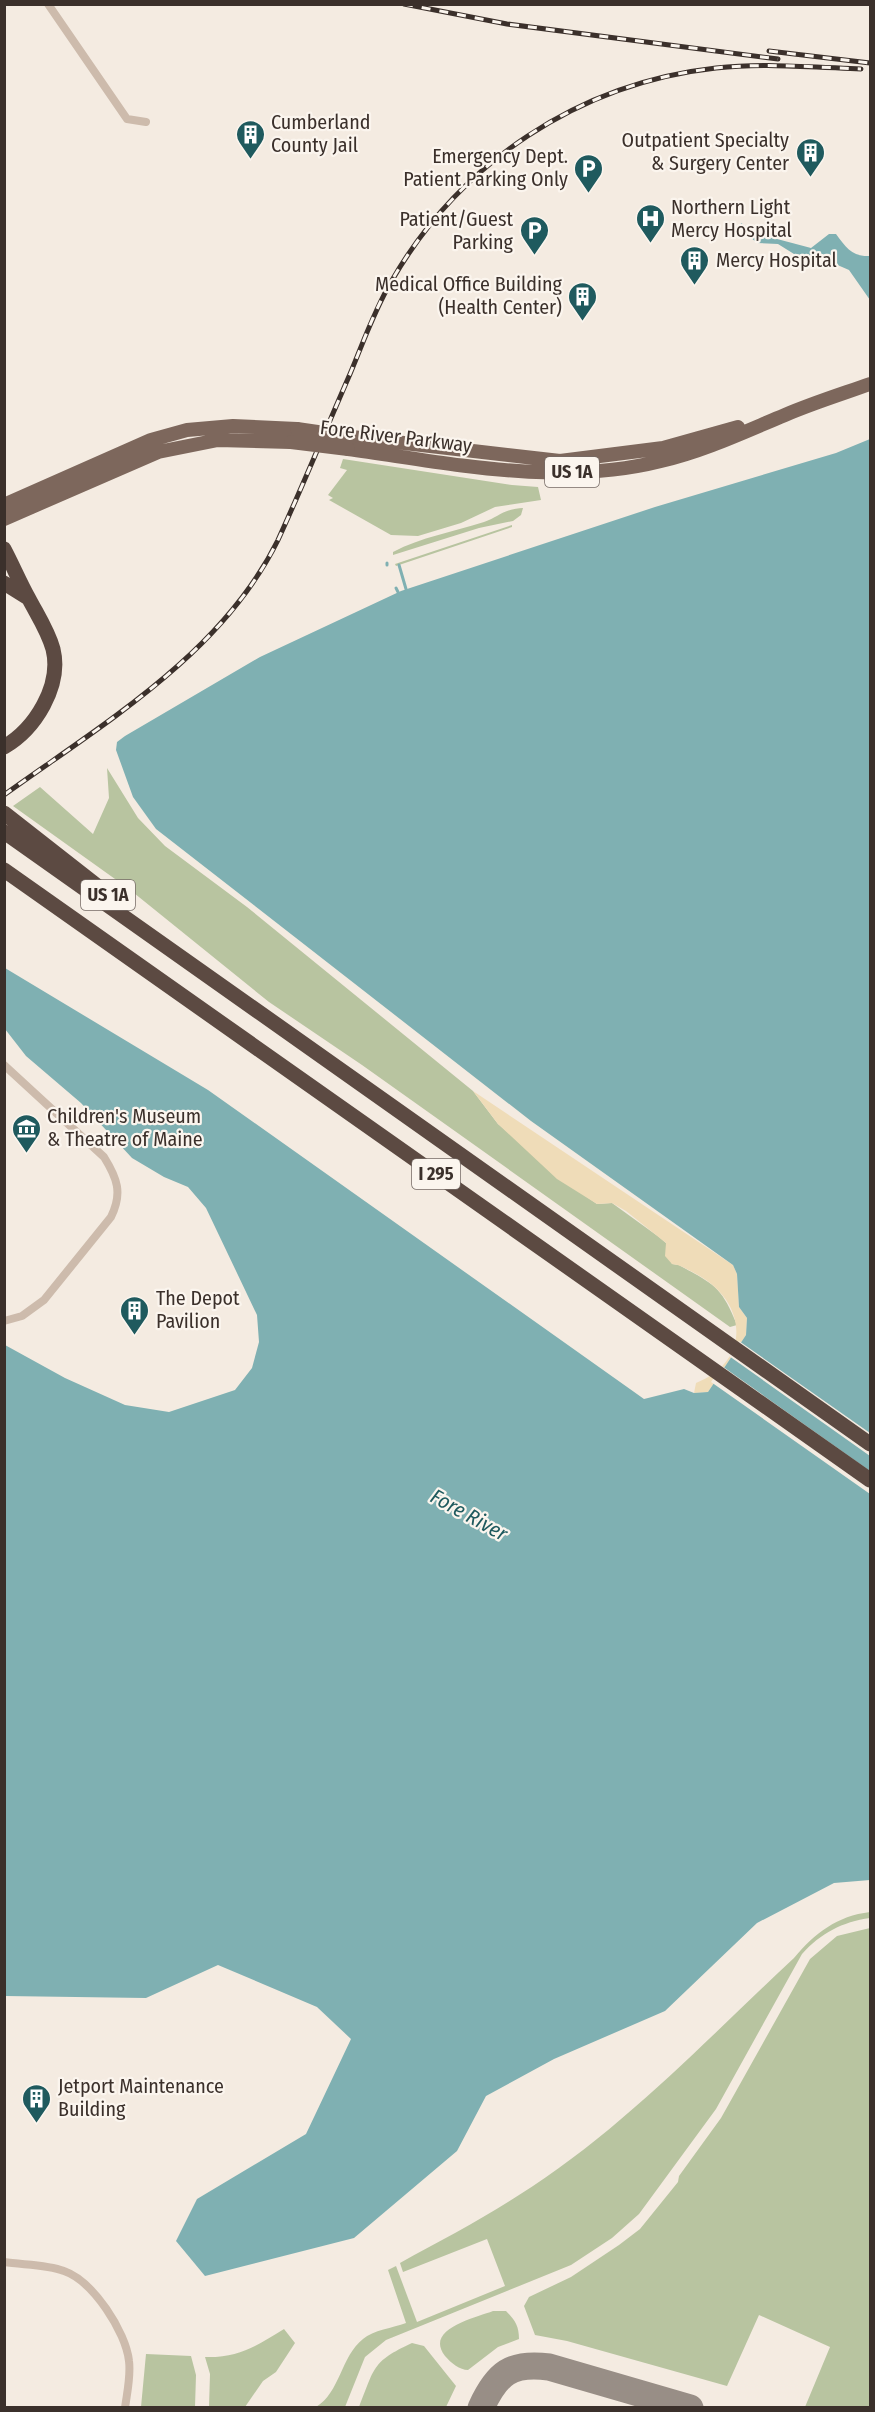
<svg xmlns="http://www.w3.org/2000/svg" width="875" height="2412" font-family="'Fira Sans Condensed',sans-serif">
	<rect width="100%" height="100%" fill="#f4ebe1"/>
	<!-- green -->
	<path fill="#b8c4a0" d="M343 459 512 485 538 487 541 500 495 507 461 523 418 536 391 535 329 500 333 498 328 495 347 470 340 468Z
		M523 508 521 515 513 521 479 528 393 555V552C421 537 453 532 484 522 499 517 503 509 523 508Z
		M512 525V527L396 566 395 564Z
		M107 768 138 818 165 846 247 907 473 1091 498 1124 584 1195 597 1204 612 1203 659 1237 666 1243 672 1264 679 1265C715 1285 721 1286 737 1325L730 1327 362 1065 269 1002 129 889 13 806 40 787 93 834 109 798Z
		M870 1912V1918C842 1922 821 1933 802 1954L716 2109 639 2214 612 2238 571 2265 386 2340 365 2357 345 2407H316C340 2393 341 2356 363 2339 373 2330 393 2328 406 2323L388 2270 396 2266 417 2322 505 2286 487 2239 403 2272 400 2263C440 2241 481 2220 519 2195 621 2131 706 2040 794 1958 815 1933 837 1916 870 1912Z
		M870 1928V2407H805L830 2347 759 2315 727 2386 567 2341 535 2335 524 2306 529 2297 571 2277 619 2245 640 2229 678 2182 679 2176 721 2118 810 1959 837 1936Z
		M493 2311H506C515 2320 519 2326 519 2339L498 2347 468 2370C460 2370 451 2363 445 2356 424 2329 475 2318 493 2311Z
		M284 2329 295 2343 276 2372 263 2381 245 2407H209L210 2374 205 2357C239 2358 256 2346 284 2329Z
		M412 2343 424 2346 456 2386 446 2407H359C375 2368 371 2362 412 2343Z
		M146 2354 191 2356 196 2375 195 2407H141Z"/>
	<!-- sand -->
	<path fill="#efdcb8" d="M473 1091 733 1265 737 1274 739 1307 747 1318 746 1335 708 1392 694 1393 696 1383C752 1361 747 1302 698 1275 690 1271 682 1265 672 1264L665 1256 666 1243 626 1211 612 1203 597 1204 557 1179 498 1124Z"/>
	<!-- water -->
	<path fill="#7fb0b2" d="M741 223 758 234 811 248 829 234H836C846 248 853 257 870 256V300L849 270 819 257 794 254 778 244 757 243 740 228Z
		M870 439V1880L834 1883 757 1923 665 2011 554 2059 486 2096 457 2151 354 2238 205 2276 176 2241 197 2199 306 2134 351 2039 317 2007 218 1965 146 1998 5 1996V1345L65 1378 125 1405 169 1412 235 1390 252 1368 259 1342 257 1315 206 1208 188 1187 164 1177 132 1158 81 1103 26 1056 5 1029V968L208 1090 644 1399 684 1389 694 1393 708 1392 746 1335 747 1318 739 1307 737 1274 733 1265 531 1121 156 829 133 797 116 750 117 742 125 736 260 657 401 591 655 507 836 453Z"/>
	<!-- pier -->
	<path fill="#f4ebe1" d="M739 1341 870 1433V1456L729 1356Z
		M722 1366 870 1471V1494L711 1382Z"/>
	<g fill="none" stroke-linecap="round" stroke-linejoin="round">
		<!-- stream -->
		<path stroke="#7fb0b2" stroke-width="3" d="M387 565V563
			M399 565 406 589
			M396 588 398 592"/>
		<!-- taxiway -->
		<path stroke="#988e86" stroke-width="27" d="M481 2408C497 2373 511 2362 549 2367L690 2408"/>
		<!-- minor -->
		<path stroke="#cdbbac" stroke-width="8" d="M48 4 127 119 146 122
			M4 1065 104 1157C117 1178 123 1193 111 1217L44 1300 22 1316 4 1321
			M4 2262C23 2265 46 2264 64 2271 93 2281 126 2332 129 2361 131 2376 127 2393 125 2408"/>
		<!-- primary -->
		<path stroke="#7d675c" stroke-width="14" d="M352 437 560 461 663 448 738 427
			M348 449C450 463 558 487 661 461 704 451 744 432 785 415 813 403 842 394 870 384
			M4 505 151 440 187 430 233 426 297 429
			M4 519 158 452 218 440 291 442"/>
		<!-- motorway -->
		<path stroke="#5c4a42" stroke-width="15" d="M4 549C13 566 20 583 29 599 38 616 48 631 53 649 62 686 35 729 4 747
			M4 583 28 598
			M4 813 101 889
			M4 832 870 1444
			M4 870 870 1480"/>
		<defs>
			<path id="rail" d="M404 4 507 24 778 59
				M769 51 870 63
				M4 795C104 723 222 654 278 540 303 485 326 429 350 374 363 343 374 311 391 282 459 163 579 83 716 68 764 63 813 67 861 69"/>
		</defs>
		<!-- rail casing -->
		<use href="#rail" stroke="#3b302b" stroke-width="5"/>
		<!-- rail -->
		<use href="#rail" stroke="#fbf5ee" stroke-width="3" stroke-dasharray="9" stroke-linecap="butt"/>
		<!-- primary-bridge -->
		<path stroke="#7d675c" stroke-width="14" d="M297 429 352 437
			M291 442 348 449"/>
	</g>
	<!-- icons -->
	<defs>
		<symbol id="building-pin" viewBox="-11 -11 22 30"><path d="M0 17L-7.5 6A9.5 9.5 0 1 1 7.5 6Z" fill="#1f5a5e" stroke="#fbf5ee"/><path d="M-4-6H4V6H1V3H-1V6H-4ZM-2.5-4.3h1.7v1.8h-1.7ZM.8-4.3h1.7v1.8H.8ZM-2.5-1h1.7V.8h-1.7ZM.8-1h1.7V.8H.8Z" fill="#fff"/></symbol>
		<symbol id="parking-pin" viewBox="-11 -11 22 30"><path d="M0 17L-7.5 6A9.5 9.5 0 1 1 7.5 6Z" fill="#1f5a5e" stroke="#fbf5ee"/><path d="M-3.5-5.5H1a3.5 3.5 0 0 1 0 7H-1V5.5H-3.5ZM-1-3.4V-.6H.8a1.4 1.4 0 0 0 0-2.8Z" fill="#fff"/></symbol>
		<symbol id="hospital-pin" viewBox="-11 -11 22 30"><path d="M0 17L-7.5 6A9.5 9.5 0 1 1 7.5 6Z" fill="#1f5a5e" stroke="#fbf5ee"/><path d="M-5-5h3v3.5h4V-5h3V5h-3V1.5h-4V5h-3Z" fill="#fff"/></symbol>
		<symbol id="museum-pin" viewBox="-11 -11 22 30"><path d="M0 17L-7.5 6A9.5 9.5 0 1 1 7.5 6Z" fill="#1f5a5e" stroke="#fbf5ee"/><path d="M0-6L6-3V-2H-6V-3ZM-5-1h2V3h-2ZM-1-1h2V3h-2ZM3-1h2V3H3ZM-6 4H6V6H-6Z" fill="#fff"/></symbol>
	</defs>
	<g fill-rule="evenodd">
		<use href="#building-pin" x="234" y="118" width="33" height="45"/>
		<use href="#building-pin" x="794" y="136" width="33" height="45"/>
		<use href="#parking-pin" x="572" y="152" width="33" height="45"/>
		<use href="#hospital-pin" x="634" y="202" width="33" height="45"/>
		<use href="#parking-pin" x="518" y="214" width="33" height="45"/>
		<use href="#building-pin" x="678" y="244" width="33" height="45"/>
		<use href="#building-pin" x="566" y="280" width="33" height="45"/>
		<use href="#museum-pin" x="10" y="1112" width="33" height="45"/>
		<use href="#building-pin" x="118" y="1294" width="33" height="45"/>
		<use href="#building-pin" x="20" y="2082" width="33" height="45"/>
	</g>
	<g text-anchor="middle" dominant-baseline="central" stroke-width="4.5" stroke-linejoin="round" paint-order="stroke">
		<!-- shield labels -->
		<g fill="#fbf5ee" stroke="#756b66" stroke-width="1.5">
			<rect x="545" y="457" width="54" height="30" rx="4.5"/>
			<rect x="81" y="880" width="54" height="30" rx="4.5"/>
			<rect x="412" y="1159" width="48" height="30" rx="4.5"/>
		</g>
		<g font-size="18" font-weight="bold" fill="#3b302b">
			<text x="572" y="472">US 1A</text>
			<text x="108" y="895">US 1A</text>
			<text x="436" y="1174">I 295</text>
		</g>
		<!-- poi labels -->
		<g font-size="20" fill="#3b302b" stroke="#fbf5ee" text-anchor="start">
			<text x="271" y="122">Cumberland<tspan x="271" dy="23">County Jail</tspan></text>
			<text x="789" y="140" text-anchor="end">Outpatient Specialty<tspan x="789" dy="23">&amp; Surgery Center</tspan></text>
			<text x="568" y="156" text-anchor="end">Emergency Dept.<tspan x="568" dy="23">Patient Parking Only</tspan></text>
			<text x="671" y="207">Northern Light<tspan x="671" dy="23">Mercy Hospital</tspan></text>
			<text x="513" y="219" text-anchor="end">Patient/Guest<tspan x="513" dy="23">Parking</tspan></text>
			<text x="716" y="260">Mercy Hospital</text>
			<text x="562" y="284" text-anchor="end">Medical Office Building<tspan x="562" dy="23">(Health Center)</tspan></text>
			<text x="47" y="1116">Children's Museum<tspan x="47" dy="23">&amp; Theatre of Maine</tspan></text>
			<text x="156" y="1298">The Depot<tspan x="156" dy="23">Pavilion</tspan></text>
			<text x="58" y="2086">Jetport Maintenance<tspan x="58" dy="23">Building</tspan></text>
		</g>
		<!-- street labels -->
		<g font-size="20" fill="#3b302b" stroke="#fbf5ee">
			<text transform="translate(396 436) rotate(7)">Fore River Parkway</text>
		</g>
		<!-- water labels -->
		<g font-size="21" font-style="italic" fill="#1f5a5e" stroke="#fbf5ee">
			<text transform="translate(469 1515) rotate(29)">Fore River</text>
		</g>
	</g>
	<!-- border -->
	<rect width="875" height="2412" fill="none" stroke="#3b302b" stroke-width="12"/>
</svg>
